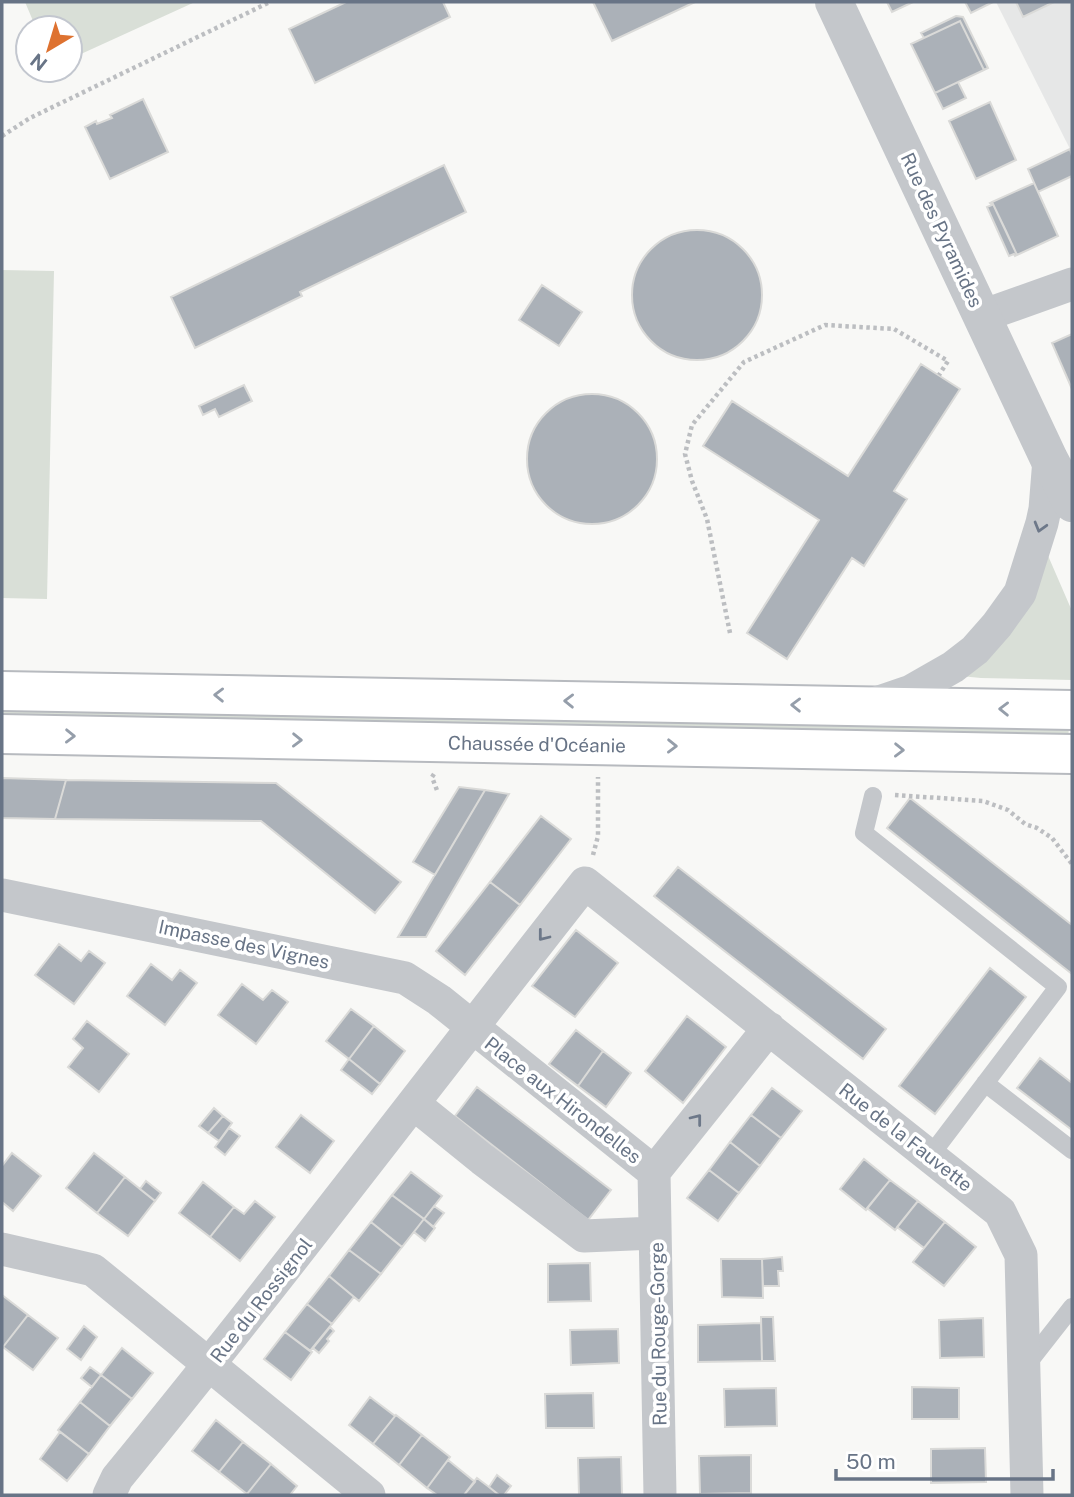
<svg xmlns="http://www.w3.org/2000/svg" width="1074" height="1497" font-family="'Public Sans',sans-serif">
	<rect width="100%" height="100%" fill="#f8f8f6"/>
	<!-- built -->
	<path fill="#e6e7e7" d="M996 2H1072V148L1070 149Z"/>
	<!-- green -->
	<path fill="#d9dfd7" d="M25 2H195L70 59V28H36Z
		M2 270 54 271 47 599 2 598Z
		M1046 551 1072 611V680L981 678 960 676Z
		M2 708 1069 728 1068 738 2 721Z"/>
	<!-- building -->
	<path fill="#abb1b8" stroke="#dadad8" stroke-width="2" d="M346 2H443L450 17 315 83 289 29Z
		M593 2H695L612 41Z
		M887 2H913L892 12Z
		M965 2H993L971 13Z
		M1016 2H1054L1023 17Z
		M956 16 963 17 988 68 984 70 960 21 924 38 921 33Z
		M960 21 984 70 935 93 911 44Z
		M958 82 966 98 943 109 935 93Z
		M143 99 168 152 110 179 85 127 96 121 97 124 112 118 110 115Z
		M990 102 1016 160 976 179 949 121Z
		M1070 149 1072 156V176L1038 192 1028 169Z
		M444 165 466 212 300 292 302 296 195 348 171 297Z
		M1034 183 1058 236 1017 255 992 202Z
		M992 202 1006 231 1017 255 1015 256 1014 254 1009 256 987 207 992 205 990 203Z
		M632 295a65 65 0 1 1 130 0a65 65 0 1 1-130 0Z
		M542 285 582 312 559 346 519 320Z
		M1072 334V389L1052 343Z
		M921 364 960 389 894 491 907 499 864 566 852 558 787 659 747 633 819 520 703 446 732 401 848 476Z
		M244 385 252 401 219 417 215 409 203 415 199 406Z
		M527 459a65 65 0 1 1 130 0a65 65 0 1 1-130 0Z
		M2 778 66 780 55 819 2 818Z
		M66 780 276 783 401 882 375 913 261 821 55 819Z
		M459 787 485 790 435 875 413 862Z
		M485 790 509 794 426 937H398Z
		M910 798 1072 925V974L887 828Z
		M541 816 571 839 520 905 490 882Z
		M678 867 886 1029 863 1059 654 896Z
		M490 882 520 905 465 975 436 951Z
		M576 930 618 963 575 1017 532 986Z
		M59 944 81 961 89 951 105 963 74 1004 35 975Z
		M151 964 172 980 180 970 197 983 165 1025 127 996Z
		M990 968 1026 997 935 1114 899 1086Z
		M242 984 263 1000 272 990 288 1002 256 1044 218 1015Z
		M351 1009 374 1026 349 1059 326 1041Z
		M687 1016 726 1047 683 1103 645 1071Z
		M87 1021 129 1054 99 1092 68 1067 83 1048 73 1039Z
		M374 1026 405 1051 380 1084 349 1059Z
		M576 1030 603 1051 578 1086 549 1064Z
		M603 1051 631 1073 606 1107 578 1086Z
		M1040 1058 1072 1083V1130L1017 1088Z
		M349 1059 380 1084 372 1094 341 1070Z
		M477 1087 611 1190 588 1220 455 1116Z
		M772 1088 802 1111 781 1138 751 1115Z
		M214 1108 223 1116 208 1133 199 1126Z
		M301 1115 334 1141 310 1173 276 1147Z
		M751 1115 781 1138 760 1166 730 1142Z
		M223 1116 232 1123 219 1141 208 1133Z
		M229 1128 240 1136 225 1155 215 1147Z
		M730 1142 760 1166 739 1193 709 1170Z
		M12 1153 41 1176 13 1211 2 1202V1166Z
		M94 1153 125 1177 97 1213 66 1188Z
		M864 1159 890 1180 866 1210 840 1189Z
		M709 1170 739 1193 718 1221 687 1198Z
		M411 1172 442 1196 424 1219 392 1195Z
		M125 1177 155 1201 128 1236 97 1213Z
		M890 1180 918 1201 895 1230 867 1208Z
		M146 1181 161 1193 155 1201 140 1189Z
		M203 1182 234 1207 210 1237 179 1213Z
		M392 1195 424 1219 402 1247 371 1222Z
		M255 1201 275 1217 240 1261 210 1237 234 1207 244 1214Z
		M918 1201 945 1222 924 1248 897 1227Z
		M434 1206 444 1213 433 1227 424 1219Z
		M424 1219 435 1228 425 1241 414 1232Z
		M371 1222 402 1247 381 1274 349 1250Z
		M945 1222 976 1247 944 1286 913 1262Z
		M349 1250 381 1274 359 1301 329 1276Z
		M782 1257 783 1271H778L779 1286H763L762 1259Z
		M721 1259H762L763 1298 722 1297Z
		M590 1263 591 1301 548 1302V1264Z
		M329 1276 354 1297 332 1324 307 1304Z
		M2 1295 28 1315 3 1347 2 1346Z
		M307 1304 332 1324 310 1351 285 1332Z
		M28 1315 58 1338 33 1370 3 1347Z
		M761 1317H773L775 1361H762Z
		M983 1318 984 1357 940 1358 939 1320Z
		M761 1323 762 1361 698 1362V1325Z
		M84 1326 97 1337 81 1360 67 1349Z
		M330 1327 334 1331 327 1339 329 1341 319 1353 313 1348Z
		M618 1329 619 1363 571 1365 570 1330Z
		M285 1332 312 1352 291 1380 264 1359Z
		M122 1348 153 1373 132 1399 101 1375Z
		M90 1367 101 1375 92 1387 81 1378Z
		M101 1375 132 1399 110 1426 80 1402Z
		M912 1387 959 1388V1419H912Z
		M776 1388 777 1426 725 1427 724 1389Z
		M593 1393 594 1428H546L545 1394Z
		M370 1397 395 1416 373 1444 349 1425Z
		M80 1402 110 1426 89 1454 58 1430Z
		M396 1415 422 1435 399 1465 373 1444Z
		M216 1420 243 1442 219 1472 192 1451Z
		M60 1432 89 1454 67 1481 40 1459Z
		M422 1435 450 1457 427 1488 399 1465Z
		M243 1442 271 1464 247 1494 219 1472Z
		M985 1448 986 1482 931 1483V1449Z
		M751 1455V1493L700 1494 699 1456Z
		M621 1457 622 1495H579L578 1458Z
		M448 1460 475 1482 464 1495H437L427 1488Z
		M271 1464 297 1486 290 1495H249L247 1494Z
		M497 1475 511 1486 504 1495H499L489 1487Z
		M477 1478 489 1487 499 1495H464Z"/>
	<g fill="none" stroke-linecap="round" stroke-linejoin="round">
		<defs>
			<path id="primary" d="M2 691 1072 710
				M2 734 1072 754"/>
		</defs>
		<!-- primary casing -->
		<use href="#primary" stroke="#b7babf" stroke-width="42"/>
		<!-- path -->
		<path stroke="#bcbec1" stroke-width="4.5" stroke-dasharray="3.5 3.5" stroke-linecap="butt" d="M2 136 30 118 270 2
			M730 633 707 519 692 481 685 454 692 425 744 362 825 325 894 329 948 361 939 375
			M434 774 432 777 438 793
			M895 795 983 801 1008 810 1025 824 1037 828 1052 838 1072 864
			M593 855 598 836V777"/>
		<!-- service -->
		<path stroke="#c4c7cb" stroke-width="18" d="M873 796 864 833 1058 987 930 1156
			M985 1083 1072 1150
			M1025 1367 1072 1307"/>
		<!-- minor -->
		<path stroke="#c4c7cb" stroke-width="33" d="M982 316 1072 284
			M873 704 911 691 953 667 975 650 997 625 1020 593 1042 523 1045 509 1049 459
			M2 895 405 978 439 1000 654 1172
			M414 1104 482 1159 584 1236 655 1233
			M654 1172 660 1495
			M654 1172 769 1028
			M2 1249 93 1270 369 1495
			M109 1495 117 1478C277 1283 429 1081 585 883L1000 1212 1021 1255 1027 1495"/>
		<!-- tertiary -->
		<path stroke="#c4c7cb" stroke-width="38" d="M834 2 1049 459 1072 503"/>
		<!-- primary -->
		<use href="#primary" stroke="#fff" stroke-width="38"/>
	</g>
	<!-- one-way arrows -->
	<defs><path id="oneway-chevron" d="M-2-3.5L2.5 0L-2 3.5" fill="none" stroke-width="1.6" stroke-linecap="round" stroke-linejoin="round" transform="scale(1.75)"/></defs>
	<g stroke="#6d7889">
		<use href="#oneway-chevron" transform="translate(1040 527) rotate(106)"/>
		<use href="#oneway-chevron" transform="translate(543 936) rotate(128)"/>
		<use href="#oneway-chevron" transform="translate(697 1119) rotate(-52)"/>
	</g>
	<g stroke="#959eaa">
		<use href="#oneway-chevron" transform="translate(219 695) rotate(-179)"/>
		<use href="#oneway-chevron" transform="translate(569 701) rotate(-179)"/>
		<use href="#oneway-chevron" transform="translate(796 705) rotate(-179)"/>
		<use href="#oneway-chevron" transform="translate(1004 709) rotate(-179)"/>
		<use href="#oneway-chevron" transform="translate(70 736) rotate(1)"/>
		<use href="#oneway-chevron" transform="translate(297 740) rotate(1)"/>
		<use href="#oneway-chevron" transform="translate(672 746) rotate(1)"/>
		<use href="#oneway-chevron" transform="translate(899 750) rotate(1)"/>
	</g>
	<g text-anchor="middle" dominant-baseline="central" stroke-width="7" stroke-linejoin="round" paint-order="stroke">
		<!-- street labels -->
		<g font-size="19" fill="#687486" stroke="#fff">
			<text transform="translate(942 230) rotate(65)">Rue des Pyramides</text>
			<text transform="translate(537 744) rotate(1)">Chaussée d'Océanie</text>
			<text transform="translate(244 944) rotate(12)">Impasse des Vignes</text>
			<text transform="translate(563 1100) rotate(38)">Place aux Hirondelles</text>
			<text transform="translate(906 1137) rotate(38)">Rue de la Fauvette</text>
			<text transform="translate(261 1300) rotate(-52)">Rue du Rossignol</text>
			<text transform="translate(658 1334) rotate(-91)">Rue du Rouge-Gorge</text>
		</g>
	</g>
	<!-- border -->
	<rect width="1074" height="1497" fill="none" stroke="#687486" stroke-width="7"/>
	<!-- north arrow -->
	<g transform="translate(49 49) rotate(218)"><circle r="33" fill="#ffffff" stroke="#c3c7cf" stroke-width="2"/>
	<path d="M0-5L12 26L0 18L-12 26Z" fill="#de7230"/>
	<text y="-10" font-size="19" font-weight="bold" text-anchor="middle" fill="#687486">N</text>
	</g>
	<!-- scale -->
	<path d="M836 1469v10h217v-10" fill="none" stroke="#687486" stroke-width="3.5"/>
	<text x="846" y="1469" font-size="21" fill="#687486" stroke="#ffffff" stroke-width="5" paint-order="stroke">50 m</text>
</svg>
